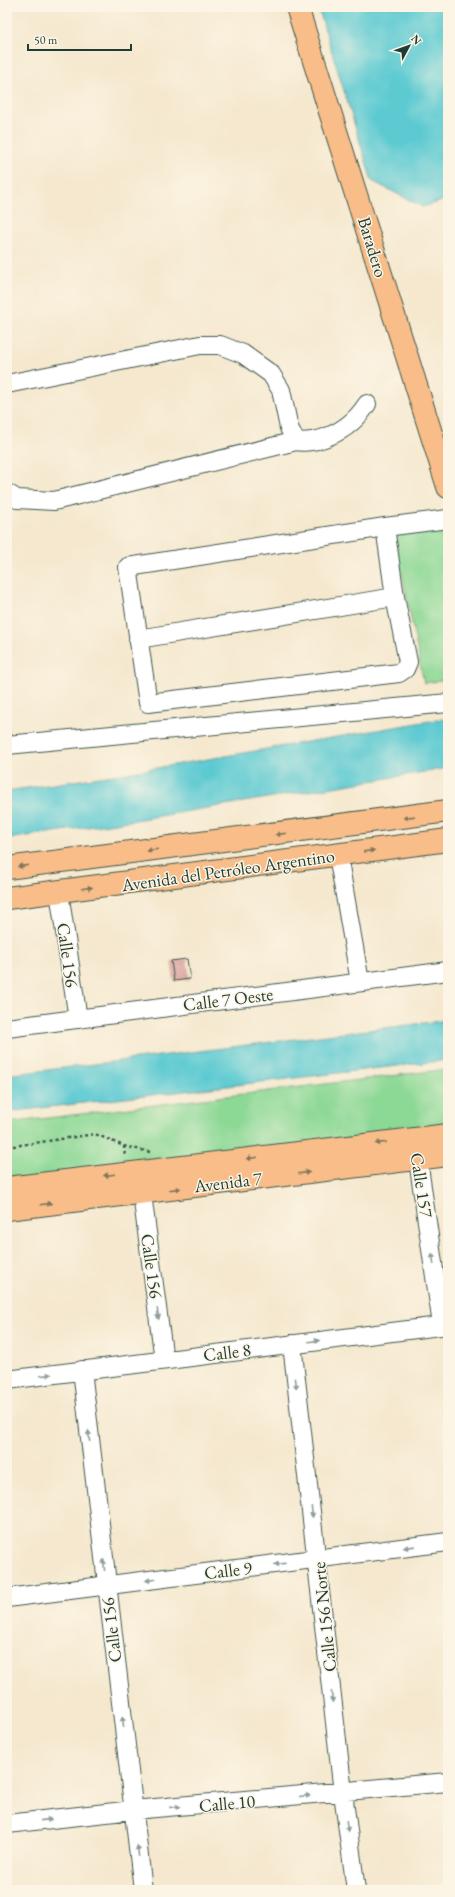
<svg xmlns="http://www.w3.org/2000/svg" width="455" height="1897" font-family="'EB Garamond',serif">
	<rect width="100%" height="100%" fill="#fcf5e5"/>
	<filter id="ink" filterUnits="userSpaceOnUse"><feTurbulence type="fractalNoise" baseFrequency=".025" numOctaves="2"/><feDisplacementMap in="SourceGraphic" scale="8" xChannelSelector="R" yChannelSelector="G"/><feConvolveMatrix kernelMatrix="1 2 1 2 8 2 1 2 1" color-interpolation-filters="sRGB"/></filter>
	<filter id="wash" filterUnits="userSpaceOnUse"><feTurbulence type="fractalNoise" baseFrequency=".012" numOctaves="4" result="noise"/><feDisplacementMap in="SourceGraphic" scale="16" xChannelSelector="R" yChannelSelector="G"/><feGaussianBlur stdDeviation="0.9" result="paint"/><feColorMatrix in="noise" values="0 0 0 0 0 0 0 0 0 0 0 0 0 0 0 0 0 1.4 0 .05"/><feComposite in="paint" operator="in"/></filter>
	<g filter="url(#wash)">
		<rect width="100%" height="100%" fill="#f5e8cf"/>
		<!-- green -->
		<path fill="#8cd895" stroke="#568a64" d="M439 526 448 557V680L424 683 394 534Z
			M448 1069V1130L7 1185V1123Z"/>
		<!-- water -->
		<path fill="#5dcad2" stroke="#3e8483" d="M318 7H448V199L423 207 372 181Z
			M441 719 448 721V768L135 820 7 839V791L127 773Z
			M448 1020V1060L7 1112V1075Z"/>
		<g id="blocks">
			<!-- building -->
			<path fill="#d8a49f" d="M187 959 190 979 174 981 171 961Z"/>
		</g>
	</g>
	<g filter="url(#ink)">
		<use href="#blocks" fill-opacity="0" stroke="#3f574b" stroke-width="1"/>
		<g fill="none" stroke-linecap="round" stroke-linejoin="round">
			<defs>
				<path id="minor" d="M7 384 200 345H220L243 354 271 374 281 390 289 428 296 441
					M7 493 17 499 54 501 296 441C304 443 310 441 318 440 339 434 355 423 367 404
					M385 527 395 597 408 662 405 669 399 673 148 703 128 567 385 527 448 519
					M138 639 395 597
					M7 745 448 703
					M338 855 360 982
					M59 892 78 1019
					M7 1028 448 971
					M416 1146 442 1325
					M140 1179 164 1360
					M292 1344 343 1793 356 1890
					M82 1370 143 1890
					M7 1380 448 1325
					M7 1598 448 1542
					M7 1824 133 1810 448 1782"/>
				<path id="major" d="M297 7 448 487
					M7 868 448 811
					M7 898 448 840
					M7 1188 448 1135
					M7 1209 448 1155"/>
			</defs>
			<!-- minor casing -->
			<use href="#minor" stroke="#3f574b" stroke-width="20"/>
			<!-- major casing -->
			<use href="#major" stroke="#3f574b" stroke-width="24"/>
			<!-- path -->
			<path stroke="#3f574b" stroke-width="2.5" stroke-dasharray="3 3" stroke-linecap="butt" d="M124 1146 125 1157
				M7 1147 95 1134 124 1146 150 1152"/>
			<!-- minor -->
			<use href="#minor" stroke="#fff" stroke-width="18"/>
			<!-- major -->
			<use href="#major" stroke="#f8bd88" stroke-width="22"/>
		</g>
		<!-- one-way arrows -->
		<defs><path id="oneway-solid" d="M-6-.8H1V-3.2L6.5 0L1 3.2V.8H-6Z"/></defs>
		<g fill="#81775a">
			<use href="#oneway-solid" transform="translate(409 817) rotate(172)"/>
			<use href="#oneway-solid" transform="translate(281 834) rotate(173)"/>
			<use href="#oneway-solid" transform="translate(152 850) rotate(173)"/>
			<use href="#oneway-solid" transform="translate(369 851) rotate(-8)"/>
			<use href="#oneway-solid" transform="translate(23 866) rotate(173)"/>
			<use href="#oneway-solid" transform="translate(87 888) rotate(-7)"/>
			<use href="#oneway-solid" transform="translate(381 1143) rotate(173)"/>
			<use href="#oneway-solid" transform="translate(252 1158) rotate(173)"/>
			<use href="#oneway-solid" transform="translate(304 1173) rotate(-7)"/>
			<use href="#oneway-solid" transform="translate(109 1175) rotate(173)"/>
			<use href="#oneway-solid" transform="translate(175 1189) rotate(-7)"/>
			<use href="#oneway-solid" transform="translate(46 1204) rotate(-7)"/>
		</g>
		<g fill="#8f9e9a">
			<use href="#oneway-solid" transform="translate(433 1259) rotate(-98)"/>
			<use href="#oneway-solid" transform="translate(158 1314) rotate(82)"/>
			<use href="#oneway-solid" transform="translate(314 1341) rotate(-7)"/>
			<use href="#oneway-solid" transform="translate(46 1375) rotate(-7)"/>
			<use href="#oneway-solid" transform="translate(296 1383) rotate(83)"/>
			<use href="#oneway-solid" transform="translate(89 1436) rotate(-96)"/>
			<use href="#oneway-solid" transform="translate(312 1512) rotate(83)"/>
			<use href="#oneway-solid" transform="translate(409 1547) rotate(172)"/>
			<use href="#oneway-solid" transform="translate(280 1564) rotate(173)"/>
			<use href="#oneway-solid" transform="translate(104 1565) rotate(-96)"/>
			<use href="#oneway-solid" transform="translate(151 1580) rotate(173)"/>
			<use href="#oneway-solid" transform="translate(332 1697) rotate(84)"/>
			<use href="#oneway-solid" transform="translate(123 1722) rotate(-97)"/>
			<use href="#oneway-solid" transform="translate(305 1796) rotate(-5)"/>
			<use href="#oneway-solid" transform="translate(175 1807) rotate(-5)"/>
			<use href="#oneway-solid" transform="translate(46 1820) rotate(-6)"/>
			<use href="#oneway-solid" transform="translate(347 1826) rotate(82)"/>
			<use href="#oneway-solid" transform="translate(138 1851) rotate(-97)"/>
		</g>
	</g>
	<g text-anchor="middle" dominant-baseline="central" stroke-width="3" stroke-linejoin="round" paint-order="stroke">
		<!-- street labels -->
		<g font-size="18" fill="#1f3d34" stroke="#fcf5e5">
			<text transform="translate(373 247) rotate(73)">Baradero</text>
			<text transform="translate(228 870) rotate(-8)">Avenida del Petróleo Argentino</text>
			<text transform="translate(68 955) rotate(82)">Calle 156</text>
			<text transform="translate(228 999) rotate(-7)">Calle 7 Oeste</text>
			<text transform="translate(228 1182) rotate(-7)">Avenida 7</text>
			<text transform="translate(422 1185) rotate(81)">Calle 157</text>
			<text transform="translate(152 1266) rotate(82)">Calle 156</text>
			<text transform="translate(227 1352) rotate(-7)">Calle 8</text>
			<text transform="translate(228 1570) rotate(-7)">Calle 9</text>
			<text transform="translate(324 1617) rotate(-96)">Calle 156 Norte</text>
			<text transform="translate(111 1630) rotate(-97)">Calle 156</text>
			<text transform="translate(227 1803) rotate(-5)">Calle 10</text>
		</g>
	</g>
	<!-- margin -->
	<rect width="455" height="1897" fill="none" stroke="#fcf5e5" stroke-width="24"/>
	<!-- north arrow -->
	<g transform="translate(409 46) rotate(49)" stroke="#fcf5e5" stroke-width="3" paint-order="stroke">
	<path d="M0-3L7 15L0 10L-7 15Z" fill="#1f3d34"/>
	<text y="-6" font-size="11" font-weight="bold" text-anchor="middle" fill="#1f3d34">N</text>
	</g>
	<!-- scale -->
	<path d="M28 44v6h103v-6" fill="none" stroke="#1f3d34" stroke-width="2"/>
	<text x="34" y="44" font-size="12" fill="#1f3d34" stroke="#fcf5e5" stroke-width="3" paint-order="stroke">50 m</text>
</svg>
